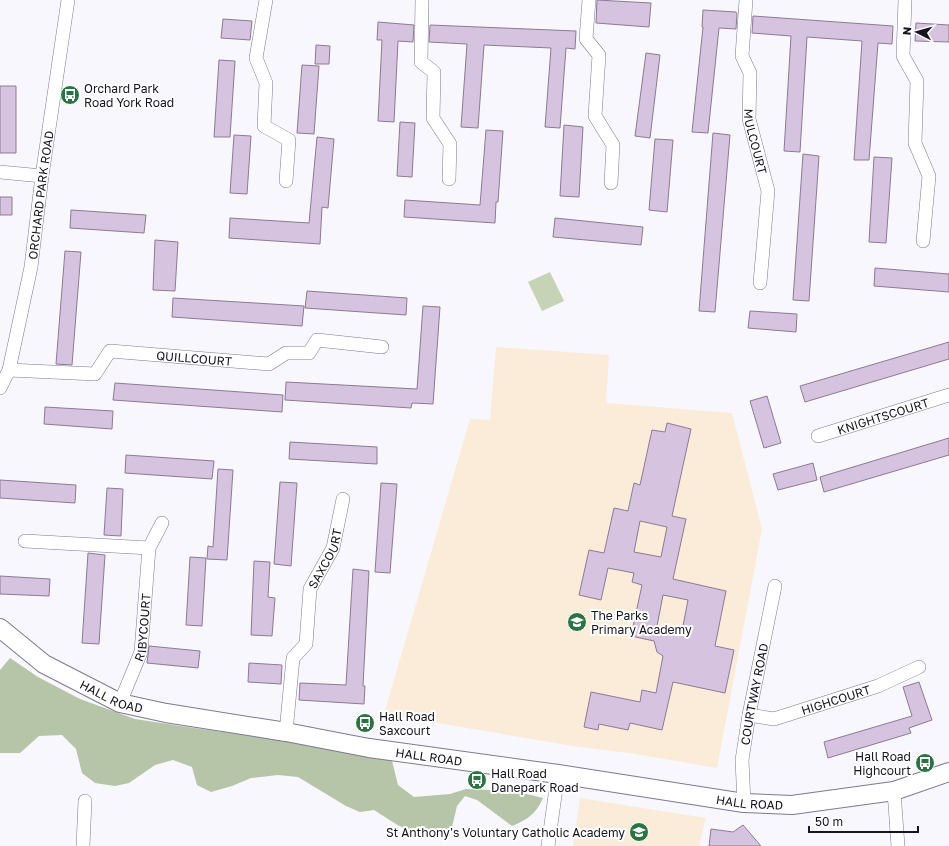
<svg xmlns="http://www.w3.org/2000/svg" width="949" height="846" font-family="'Golos Text',sans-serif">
	<rect width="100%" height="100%" fill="#f8f7fe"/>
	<!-- education -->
	<path fill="#faecd8" d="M496 347 609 355 606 403 732 413 762 529 717 768 635 754 573 746 384 714 470 419 490 420Z
		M580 798 706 818 699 846H573Z"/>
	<!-- green -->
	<path fill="#c5d3b6" d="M550 272 564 301 542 311 528 282Z"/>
	<!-- forest -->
	<path fill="#b6c4a7" d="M10 658 38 677 80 699 135 719 194 728 270 738 392 761 398 785 414 797 450 794 466 789 514 791 543 798C536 814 527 820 512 826L477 800 465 796 457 806 452 827C448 830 443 834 438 835 415 839 393 822 374 810L360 812 346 806 298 777 278 775 251 778 232 786 211 792 197 785 192 767 173 760 155 765 129 783 115 786 95 783 82 773 76 749 62 735 39 736 20 753H0V670Z"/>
	<!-- building -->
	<path fill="#d6c3df" stroke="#8c7a95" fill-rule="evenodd" d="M597 0 651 3 649 27 596 23Z
		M703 10 736 12 737 14 736 29 719 28 708 133 692 132 703 27H702Z
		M753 16 893 26 892 44 878 43 869 160H854L862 41 807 37 800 152 784 151 791 36 752 33Z
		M223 19 252 21 250 40 221 38Z
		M378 22 414 25 413 42 398 41 394 122 378 121 382 40H377Z
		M916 23 949 25V42L915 41Z
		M430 25 576 31 575 49 566 48 560 128 545 127 551 48 484 45 478 128 461 127 467 44 429 42Z
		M316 45 330 46 329 64H315Z
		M646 53 660 55 650 138 635 136Z
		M219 60 235 61 230 137H214Z
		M302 65 319 66 314 134 297 133Z
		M0 86H16V153H0Z
		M400 122 415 123 412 177 397 176Z
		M564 125 583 127 579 197 560 196Z
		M486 130 503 131 498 202H496L495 223 404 217 405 200 480 205Z
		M713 133 730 135 715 312 699 311Z
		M234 135 251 136 247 194 230 193Z
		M317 137 334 139 328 208 322 207 320 244 229 238 230 218 309 223Z
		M655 139 673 140 667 212 649 210Z
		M803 154 819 156 809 301 793 300Z
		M874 157 892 158 886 243 869 242Z
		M0 197H12V215H0Z
		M71 210 146 215 144 233 70 228Z
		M555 218 643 227 641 245 553 237Z
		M155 240 178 242 175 291 153 290Z
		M65 251 81 252 72 365 56 364Z
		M875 268 949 274V292L874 286Z
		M307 291 407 298 406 315 305 308Z
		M173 298 304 306 302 326 172 317Z
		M423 306 440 307 433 404 412 403 411 408 285 400 286 382 417 389Z
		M750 311 797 314 796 332 748 328Z
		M949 342V359L805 402 800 386Z
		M115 383 283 395 282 412 113 400Z
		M767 396 781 443 764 448 750 401Z
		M45 407 113 411 112 429 44 424Z
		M667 423 691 429 672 516 686 519 673 579 726 591 715 646 734 650 725 693 673 682 662 730 630 723 628 730 599 724 598 730 584 727 591 692 640 702 642 690 656 693 663 656 657 652 654 641 631 636 642 585 632 582 634 573 608 568 601 600 579 595 589 550 604 553 614 508 628 511 634 483 640 485 652 430 665 432ZM640 521 667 527 661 557 634 552ZM663 595 688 600 682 631 657 626Z
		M949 438V455L824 492 820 477Z
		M290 442 377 447V464L289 459Z
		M126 455 214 461 212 479 125 473Z
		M813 463 817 480 778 490 773 474Z
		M218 469 233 470 227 560 207 559 208 546 213 547Z
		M0 480 76 485 75 503 0 498Z
		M280 482 297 483 291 566 274 564Z
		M381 483 397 484 390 573 375 572Z
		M107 488 123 489 121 536 104 535Z
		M88 553 105 555 99 644 82 643Z
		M190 557 206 558 202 626 186 625Z
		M254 561 270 562 268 597 275 598 272 636 251 635Z
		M353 569 369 571 363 686H365L364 704 299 700 300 683 346 685Z
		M0 576 50 579 49 596 0 594Z
		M149 646 200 651 198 668 147 663Z
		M249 663 282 665 281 684 248 682Z
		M919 682 932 720 909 728 911 733 828 758 824 742 912 716 903 687Z
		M743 825 761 846H709L711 829 733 832Z"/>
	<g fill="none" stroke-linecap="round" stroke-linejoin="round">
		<defs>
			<g id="street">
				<path d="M266 0 256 58 266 83 264 126 289 140 286 181"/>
				<path d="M422 0 421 62 434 72 433 118 450 144 449 179"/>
				<path d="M589 0 586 39 599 55 595 116 613 145 611 183"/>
				<path id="s1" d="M746 0 742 56 750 73 749 119 768 191 760 283"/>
				<path d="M905 0 903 56 917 81 915 143 929 176 923 241"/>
				<path d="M0 172 42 176"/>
				<path id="s2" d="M9 370 95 374 110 351 269 364 286 353H309L317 340 382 347"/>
				<path id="s3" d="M0 388 9 370 31 267 42 176 68 0"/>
				<path id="s4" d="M818 436 949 395"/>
				<path d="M25 541 149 548"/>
				<path id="s5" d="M120 703 141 652 149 548 162 523"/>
				<path id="s6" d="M749 715 774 719 878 686 919 667"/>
				<path id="s7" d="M286 732 293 658 306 644 310 589 333 548 343 499"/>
				<path d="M894 791 898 846"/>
				<path id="s8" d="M744 803 742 760 749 715 775 586"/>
				<path d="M83 846 85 801"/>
				<path d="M548 846 558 774"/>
			</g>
			<g id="secondary">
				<path id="s9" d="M0 628 44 664 120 703 166 713 286 732 369 748 558 774 744 803 792 805 894 791 949 772"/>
			</g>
		</defs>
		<!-- street casing -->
		<use href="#street" stroke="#7d7996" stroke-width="14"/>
		<!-- secondary casing -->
		<use href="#secondary" stroke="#7d7996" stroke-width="20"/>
		<!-- street -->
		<use href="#street" stroke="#fff" stroke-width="13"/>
		<!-- secondary -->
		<use href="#secondary" stroke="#fff" stroke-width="18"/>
	</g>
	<!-- icons -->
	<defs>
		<symbol id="bus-disc" viewBox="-11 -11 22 22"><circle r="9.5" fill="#297442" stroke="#fff"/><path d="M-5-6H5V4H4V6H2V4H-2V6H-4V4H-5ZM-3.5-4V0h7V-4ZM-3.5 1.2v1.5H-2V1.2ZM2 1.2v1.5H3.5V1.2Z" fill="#fff"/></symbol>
		<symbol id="school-disc" viewBox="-11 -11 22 22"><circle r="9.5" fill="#297442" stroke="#fff"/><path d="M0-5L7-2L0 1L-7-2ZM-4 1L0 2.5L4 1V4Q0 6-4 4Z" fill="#fff"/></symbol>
	</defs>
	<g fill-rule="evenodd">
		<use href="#bus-disc" x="59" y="84" width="22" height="22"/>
		<use href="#school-disc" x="566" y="611" width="22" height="22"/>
		<use href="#bus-disc" x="354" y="712" width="22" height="22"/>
		<use href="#bus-disc" x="914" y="752" width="22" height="22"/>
		<use href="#bus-disc" x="466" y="769" width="22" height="22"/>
		<use href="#school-disc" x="628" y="821" width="22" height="22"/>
	</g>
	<g text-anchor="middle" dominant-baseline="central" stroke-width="4" stroke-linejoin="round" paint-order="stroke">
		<!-- poi labels -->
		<g font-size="12" fill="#16141f" stroke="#fff" text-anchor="start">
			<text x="84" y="88">Orchard Park<tspan x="84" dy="14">Road York Road</tspan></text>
			<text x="591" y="615">The Parks<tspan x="591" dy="14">Primary Academy</tspan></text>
			<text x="379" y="716">Hall Road<tspan x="379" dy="14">Saxcourt</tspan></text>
			<text x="911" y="756" text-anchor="end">Hall Road<tspan x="911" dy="14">Highcourt</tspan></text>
			<text x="491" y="773">Hall Road<tspan x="491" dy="14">Danepark Road</tspan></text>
			<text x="625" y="832" text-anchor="end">St Anthony's Voluntary Catholic Academy</text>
		</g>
		<!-- street labels -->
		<g font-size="12" fill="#16141f" stroke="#fff">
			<text stroke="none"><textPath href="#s1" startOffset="144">MULCOURT</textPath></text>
			<text stroke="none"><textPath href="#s3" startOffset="198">ORCHARD PARK ROAD</textPath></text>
			<text stroke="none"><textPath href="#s2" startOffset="198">QUILLCOURT</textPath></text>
			<text stroke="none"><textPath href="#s4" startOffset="68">KNIGHTSCOURT</textPath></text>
			<text stroke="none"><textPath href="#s7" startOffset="183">SAXCOURT</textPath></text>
			<text stroke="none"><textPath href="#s5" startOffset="80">RIBYCOURT</textPath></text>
			<text stroke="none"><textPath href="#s9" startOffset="132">HALL ROAD</textPath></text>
			<text stroke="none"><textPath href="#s8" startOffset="110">COURTWAY ROAD</textPath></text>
			<text stroke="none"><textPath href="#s6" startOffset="90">HIGHCOURT</textPath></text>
			<text stroke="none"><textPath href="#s9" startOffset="456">HALL ROAD</textPath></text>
			<text stroke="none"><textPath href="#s9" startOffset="780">HALL ROAD</textPath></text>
		</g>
	</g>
	<!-- north arrow -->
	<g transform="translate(917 32) rotate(276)" stroke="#ffffff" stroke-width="3" paint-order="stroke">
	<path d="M0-3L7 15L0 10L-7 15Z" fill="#16141f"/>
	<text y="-6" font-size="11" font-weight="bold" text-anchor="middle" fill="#16141f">N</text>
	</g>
	<!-- scale -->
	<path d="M809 826v6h109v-6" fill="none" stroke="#16141f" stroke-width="2"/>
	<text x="815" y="826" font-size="12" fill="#16141f" stroke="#ffffff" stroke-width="3" paint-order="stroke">50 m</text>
</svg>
